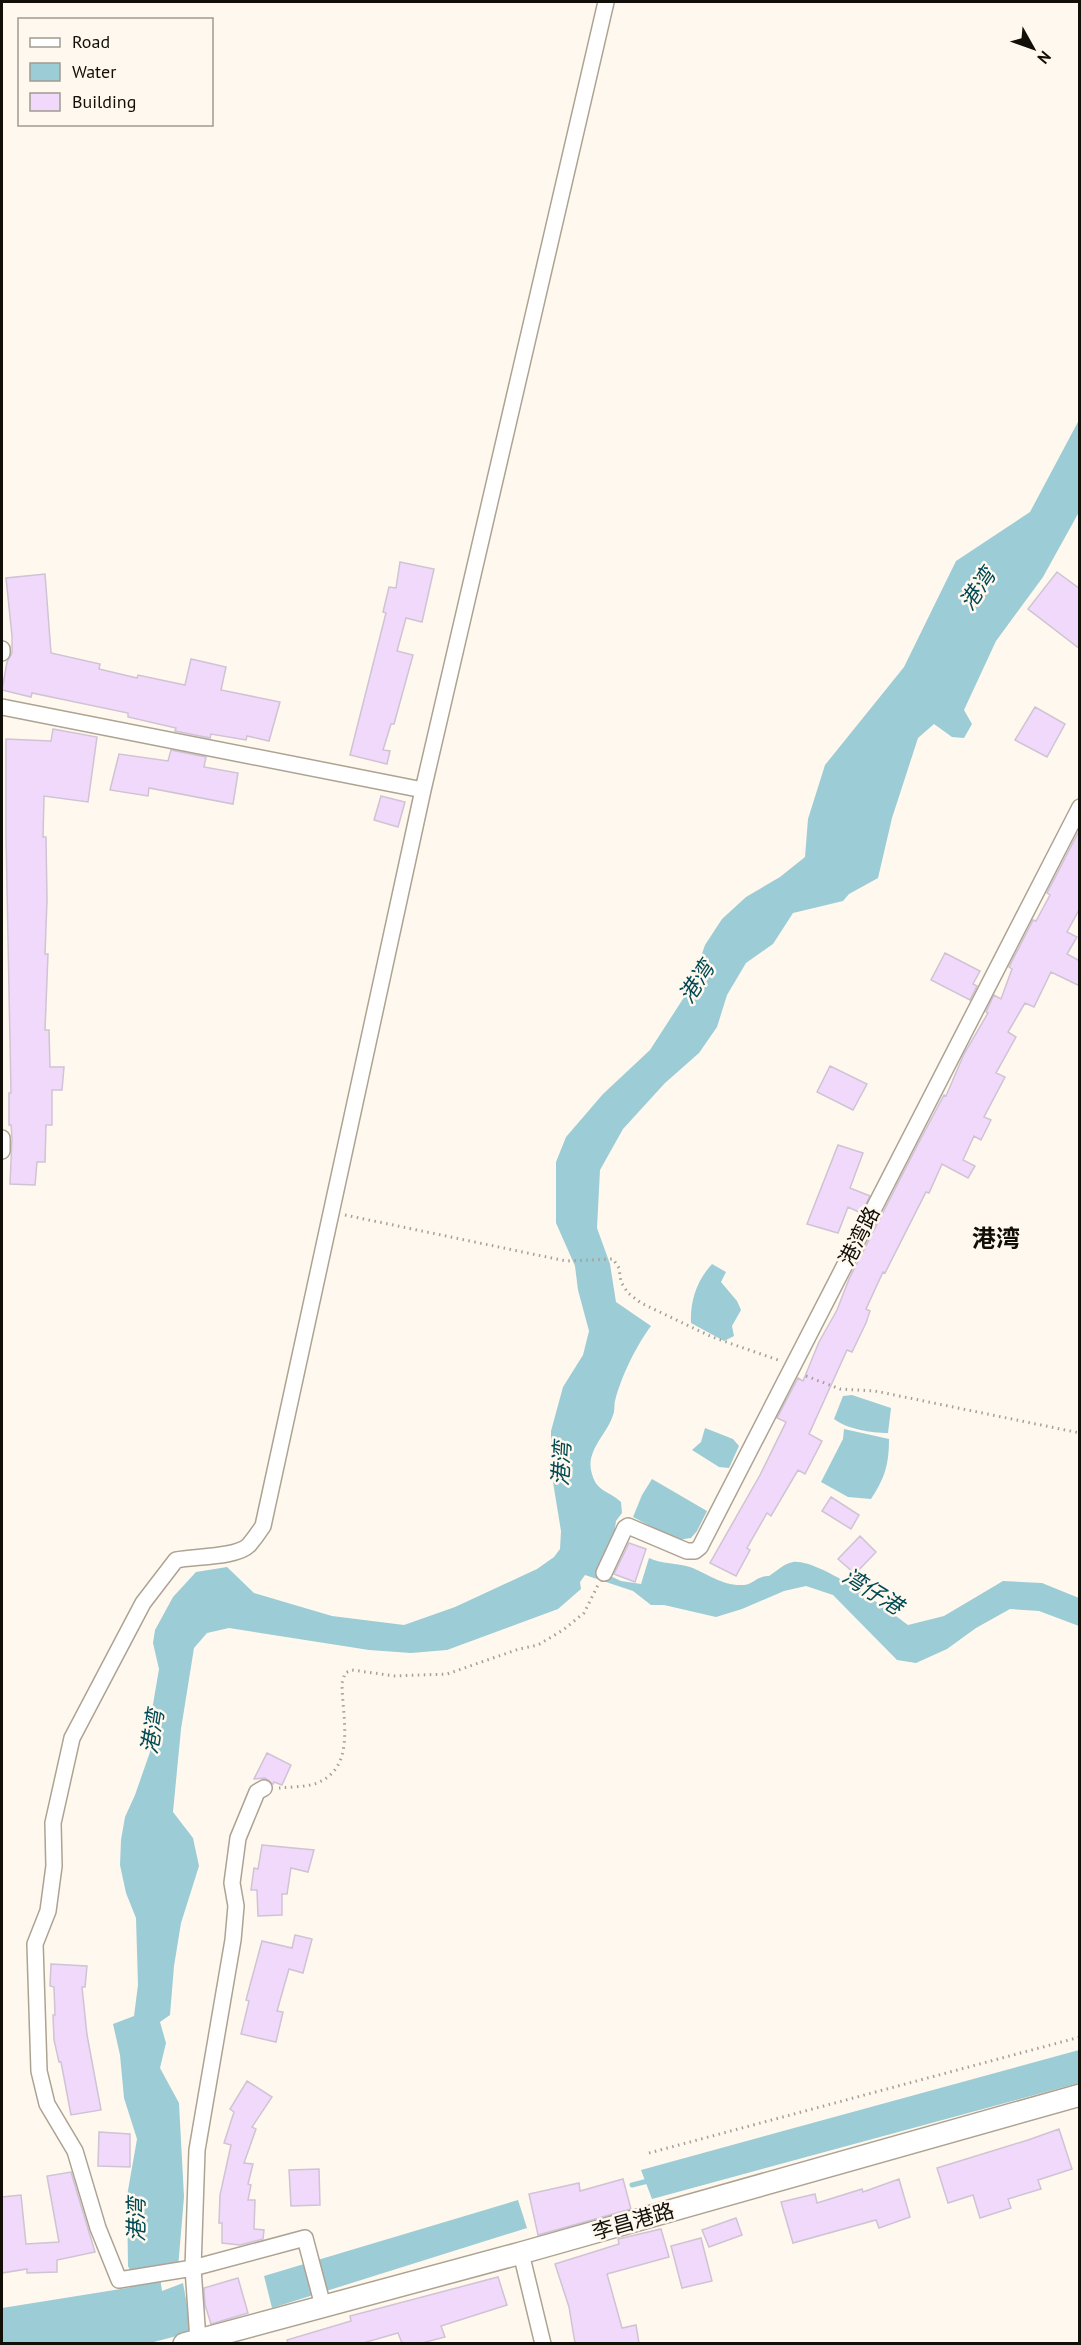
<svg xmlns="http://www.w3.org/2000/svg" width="1081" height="2345" font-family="'PT Sans','Noto Sans SC',sans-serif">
	<rect width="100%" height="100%" fill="#fff8ee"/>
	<!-- water -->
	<path fill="#9cccd5" d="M1079 420V512L1043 577 996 641 964 710 972 724 964 738 952 737 934 724 918 738 892 818 878 878 849 894 843 901 793 913 773 944 746 963 727 995 717 1027 699 1053 665 1083 623 1129 600 1170 597 1228 610 1264 616 1302 651 1326C636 1346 621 1377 615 1401 614 1405 615 1411 613 1415 608 1433 587 1449 591 1470 596 1493 607 1489 621 1502L622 1513 616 1521 613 1543 604 1573 621 1581 641 1584 649 1558C662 1564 677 1563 690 1567 709 1574 722 1586 743 1585 753 1585 756 1576 769 1576 777 1571 783 1564 793 1562 819 1559 886 1608 908 1625L944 1616 1003 1581 1042 1583 1079 1598V1626L1039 1611 1010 1609 976 1628 947 1649 916 1663 897 1660 833 1595 806 1586 784 1591 742 1609 716 1617 664 1605H651L633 1591 585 1575 580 1582 581 1589 558 1609 447 1650 411 1653 369 1650 229 1628 207 1633 194 1648 181 1729 173 1812 193 1838 199 1866 181 1923 174 1966 170 2015 160 2022 166 2043 160 2068 179 2103 184 2197 178 2268 160 2277 162 2291 183 2283 192 2332 150 2343 2 2344V2308L127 2288 141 2284 144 2276 132 2275 128 2266 127 2196 137 2139 124 2098 120 2055 113 2024 134 2016 138 1985 136 1918 126 1893 120 1865 121 1840 125 1817 135 1795 150 1752 151 1716 159 1669 153 1643 155 1630 173 1597 196 1572 227 1567 254 1593 332 1616 404 1625 455 1607 537 1569 554 1557 560 1549 561 1531 551 1470V1431L563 1387 583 1355 589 1331 578 1290 575 1266 556 1223V1162L566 1137 603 1094 650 1050 690 988 705 945 722 919 746 897 780 877 805 857 808 819 825 765 904 667 956 561 1030 512Z
		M712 1264 726 1272 721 1282 737 1301 741 1310 732 1326 734 1336 724 1341 691 1323C690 1301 697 1280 712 1264Z
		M852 1395 891 1408 888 1433C871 1433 847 1429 834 1419L843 1396Z
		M705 1428 733 1439 739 1446 729 1468 719 1467 692 1450 701 1442Z
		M844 1429 889 1439C889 1464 885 1478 871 1499L848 1497 821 1482 843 1439Z
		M652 1479 707 1511 697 1531 691 1538 677 1540 633 1517 642 1495Z
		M1079 2050V2083L652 2199 641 2170Z
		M518 2200 527 2228 272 2308 264 2276Z"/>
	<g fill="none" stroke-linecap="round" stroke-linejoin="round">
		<!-- stream -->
		<path stroke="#9cccd5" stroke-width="5" d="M632 2185 652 2180"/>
	</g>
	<!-- building -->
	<path fill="#f1d9fb" stroke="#cfc3d4" stroke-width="1.5" d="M400 562 434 569 422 622 406 618 397 651 413 655 394 724H391L383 750 390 751 387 764 350 755 386 613 383 612 389 587 396 588Z
		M1057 572 1080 589V649L1028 609Z
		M45 574 51 653 100 664 99 669 137 678 138 675 185 685 191 659 226 667 221 690 280 702 269 741 247 736 246 740 211 734 210 738 175 731 176 728 128 717V713L32 693 31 697 2 690 7 662 12 653V636L6 578Z
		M1035 707 1065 724 1047 757 1015 740Z
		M53 729 97 737 88 802 44 796 43 837H46L47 900 45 954H48L45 1030H49L50 1067H64L62 1090H52V1125H46L45 1162H37L35 1185 10 1184 12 1138 11 1125H9V1093H11L6 836V739L51 741Z
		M171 750 206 757 204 767 238 773 233 804 149 788 148 796 110 790 119 754 168 761Z
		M381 796 405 802 398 827 374 820Z
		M1080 829V908L1067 932 1077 937 1067 954 1080 961V986L1051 972 1034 1007 1025 1003 1008 1032 1016 1037 996 1073 1005 1077 984 1117 991 1120 981 1140 974 1136 963 1160 975 1166 968 1178 942 1164 929 1193 926 1192 885 1273 883 1272 866 1309 870 1311 866 1323 852 1352 847 1350 809 1434 822 1441 805 1474 798 1470 771 1516 767 1513 747 1548 750 1550 736 1576 710 1563 760 1475 786 1422 777 1418 798 1378 803 1381 819 1342 837 1310 849 1279 918 1144 944 1095 946 1096 964 1054 988 1013 986 1012 994 995 1001 999 1012 969 1009 967 1033 920 1036 921 1050 895 1047 893Z
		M945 953 980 971 973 984 977 986 970 1000 931 980Z
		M830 1066 867 1084 853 1110 817 1092Z
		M838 1145 863 1153 850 1188 870 1196 861 1213 848 1207 838 1233 807 1224Z
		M831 1497 859 1515 851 1529 822 1511Z
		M860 1536 876 1552 855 1574 838 1559Z
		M629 1543 646 1549 635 1582 614 1574Z
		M267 1753 291 1765 282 1785 274 1782 273 1784 265 1778 254 1779Z
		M262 1845 314 1850 308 1872 291 1868 287 1894H282V1915L258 1916 257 1890H251L254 1868 258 1869Z
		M295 1935 312 1939 303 1973 289 1969 277 2011 283 2012 276 2042 241 2034 249 2001 246 2000 262 1941 292 1948Z
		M51 1964 87 1966 85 1987H82L87 2035 101 2110 71 2115 61 2062H59L54 2040 53 2015H55L54 1987 50 1986Z
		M247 2081 272 2097 252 2127 256 2129 244 2163 253 2164 248 2184 251 2185 248 2200H255L254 2229 264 2230 263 2239 240 2245 222 2243V2223H219L220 2195 231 2145 224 2143 234 2112 230 2109Z
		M1059 2129 1072 2169 1038 2180 1041 2189 1008 2199 1011 2208 980 2218 973 2195 948 2203 937 2168 1028 2140Z
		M99 2132 130 2134V2167L98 2166Z
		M319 2169 320 2205 291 2206 289 2170Z
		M71 2172 95 2252 57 2260V2272L27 2273V2269L2 2273V2197L21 2195 26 2244 59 2242 47 2176Z
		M623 2179 631 2209 538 2235 529 2194 579 2183 580 2191Z
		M899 2179 910 2217 879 2228 876 2220 793 2243 781 2202 815 2194 817 2203 862 2189 863 2192Z
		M736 2218 742 2235 709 2247 702 2230Z
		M661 2229 669 2257 607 2274 622 2328 636 2325 639 2343H575L569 2307 555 2264 619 2244 618 2239Z
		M701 2238 712 2281 682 2288 671 2246Z
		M498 2277 507 2305 441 2326 445 2337 422 2343H402L398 2333 363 2343H288L287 2340 351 2321 350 2316Z
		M238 2278 248 2313 211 2324 205 2305 204 2288Z"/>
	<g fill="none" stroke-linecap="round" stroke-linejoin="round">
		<defs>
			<path id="street" d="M2 653V649
				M2 707 423 790
				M2 1138V1151
				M604 1573 625 1528 628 1526 687 1551H695L700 1547 1080 807
				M521 2253 543 2344
				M323 2306 305 2238 193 2268 119 2280 98 2228 75 2151 47 2104 39 2071 35 1944 48 1911 54 1866 53 1823 72 1738 143 1603 176 1560C194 1556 236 1558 249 1545 254 1539 259 1532 263 1526L423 790 606 2
				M198 2340 193 2268 197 2150 233 1940 236 1906 232 1883 238 1838 257 1792 264 1788"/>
			<path id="secondary" d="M184 2344 521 2253 1080 2095"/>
		</defs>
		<!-- street casing -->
		<use href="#street" stroke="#ada393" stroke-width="18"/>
		<!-- secondary casing -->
		<use href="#secondary" stroke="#ada393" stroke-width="24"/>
		<!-- path -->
		<path stroke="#a5a097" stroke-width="3" stroke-dasharray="1.5 4.5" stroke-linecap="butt" d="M345 1215 566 1261 613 1259 619 1268 621 1282 628 1293 641 1303 712 1337 778 1360
			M806 1376 840 1389 875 1391 1080 1433
			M279 1788C291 1787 306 1787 317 1783 357 1767 342 1717 342 1683L345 1673 352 1670 395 1676 447 1674 519 1649 538 1645 563 1630 584 1613 598 1585
			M649 2153 1080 2037"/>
		<!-- street -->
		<use href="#street" stroke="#fff" stroke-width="15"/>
		<!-- secondary -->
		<use href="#secondary" stroke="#fff" stroke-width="21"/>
	</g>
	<g text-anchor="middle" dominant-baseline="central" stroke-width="5" stroke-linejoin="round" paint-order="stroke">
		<!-- street labels -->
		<g font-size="21" fill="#120f09" stroke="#fff8ee">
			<text transform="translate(859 1236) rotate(-63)">港湾路</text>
			<text transform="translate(633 2221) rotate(-16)">李昌港路</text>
		</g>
		<!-- water labels -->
		<g font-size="22" font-style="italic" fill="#004a54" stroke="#fff8ee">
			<text transform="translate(977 589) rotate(-56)">港湾</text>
			<text transform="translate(696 982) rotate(-57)">港湾</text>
			<text transform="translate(561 1464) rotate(-87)">港湾</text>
			<text transform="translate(873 1591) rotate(32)">湾仔港</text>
			<text transform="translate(152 1732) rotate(-81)">港湾</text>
			<text transform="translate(136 2220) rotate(-90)">港湾</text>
		</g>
		<!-- quarter labels -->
		<g font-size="24" font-weight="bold" fill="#120f09" stroke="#fff8ee">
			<text x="996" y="1238">港湾</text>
		</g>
	</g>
	<!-- border -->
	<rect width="1081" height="2345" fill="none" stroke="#120f09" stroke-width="6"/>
	<!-- legend -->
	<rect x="18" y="18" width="195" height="108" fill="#fff8ee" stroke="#a09b92" stroke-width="1.5"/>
	<rect x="30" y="38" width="30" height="9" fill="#ffffff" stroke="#a09b92" stroke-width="1.5"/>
	<text x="72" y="48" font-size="18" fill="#120f09">Road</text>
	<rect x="30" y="63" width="30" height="18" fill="#9cccd5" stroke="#a09b92" stroke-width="1.5"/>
	<text x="72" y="78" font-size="18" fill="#120f09">Water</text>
	<rect x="30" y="93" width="30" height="18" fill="#f1d9fb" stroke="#a09b92" stroke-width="1.5"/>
	<text x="72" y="108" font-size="18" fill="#120f09">Building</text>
	<!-- north arrow -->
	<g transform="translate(1033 48) rotate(130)" stroke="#fff8ee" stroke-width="4.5" paint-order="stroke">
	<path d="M0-4.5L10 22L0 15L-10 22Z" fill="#120f09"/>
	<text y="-9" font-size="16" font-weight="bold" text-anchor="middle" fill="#120f09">N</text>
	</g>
</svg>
